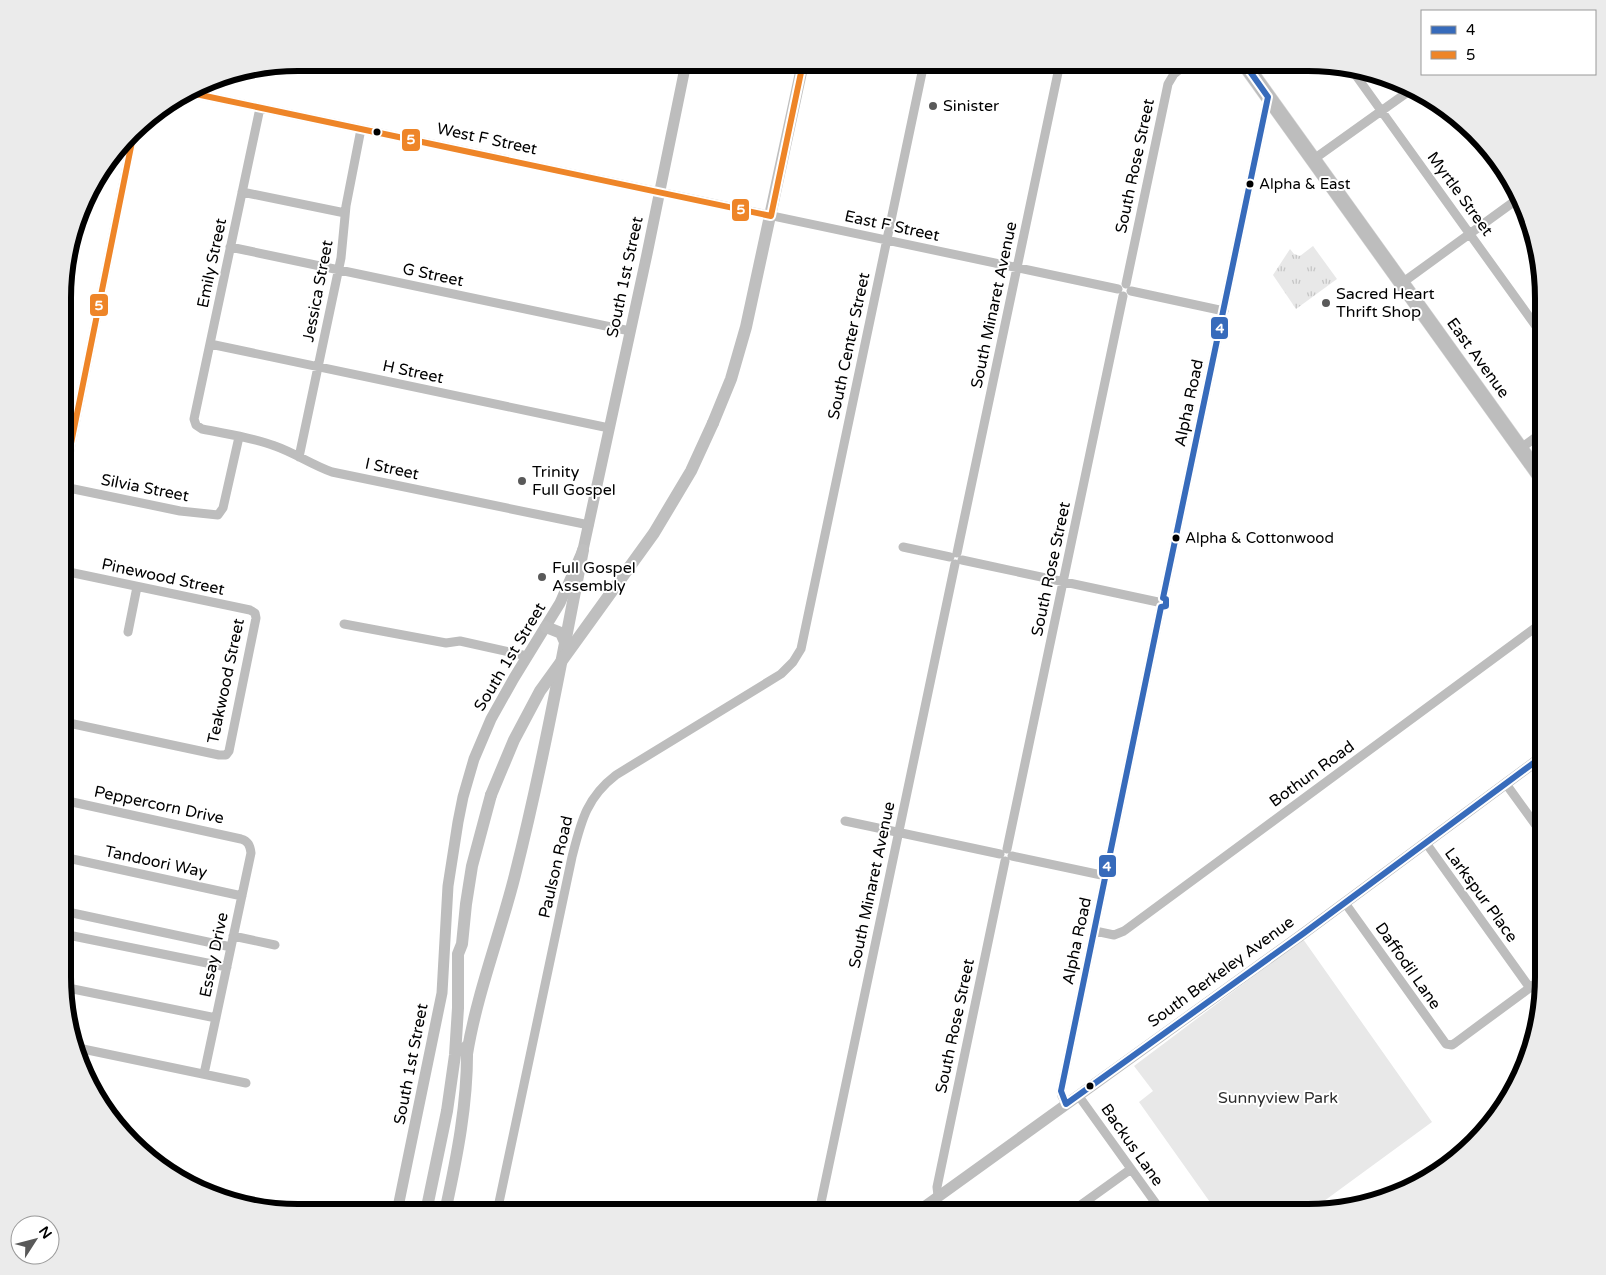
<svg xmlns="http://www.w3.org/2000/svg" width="1606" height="1275" font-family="'Varela Round',sans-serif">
	<defs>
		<pattern id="grass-tufts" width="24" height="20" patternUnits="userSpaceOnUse" patternTransform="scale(1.25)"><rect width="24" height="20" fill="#e8e8e8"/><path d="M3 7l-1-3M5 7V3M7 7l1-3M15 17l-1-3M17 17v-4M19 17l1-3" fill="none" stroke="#c5c5c5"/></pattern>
	</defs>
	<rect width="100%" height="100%" fill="#fff"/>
	<!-- grass -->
	<path fill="url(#grass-tufts)" d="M1313 246 1337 279 1296 309 1273 275 1290 249 1294 254 1300 256Z"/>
	<!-- park -->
	<path fill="#e8e8e8" d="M1303 939 1432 1122 1309 1212H1217L1139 1102 1153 1091 1134 1066Z"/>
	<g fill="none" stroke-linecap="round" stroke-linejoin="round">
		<defs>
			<path id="primary" d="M1244 63 1543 480"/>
		</defs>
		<!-- primary casing -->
		<use href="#primary" stroke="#dbdbdb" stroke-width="16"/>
		<!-- minor -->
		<path stroke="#bdbdbd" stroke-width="9" d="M1352 70 1543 336
			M191 93 1118 289
			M260 108 194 419 196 425 202 429C226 434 252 437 275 446 295 453 312 465 332 472L589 525
			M1314 159 1412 89
			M242 192 345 213
			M230 247 630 331
			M1402 283 1519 198
			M1126 284 1168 84 1174 74 1188 63
			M1131 291 1224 311
			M210 344 609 428
			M1521 448 1543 432
			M299 457 341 258 346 206 361 129
			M64 479 134 131
			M64 487 180 511 218 515 223 508 239 437
			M903 547 950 557
			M957 553 1060 63
			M962 560 1158 602
			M1163 598 1268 97
			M344 624 446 643 460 641 527 656
			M128 632 137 587
			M64 722 219 755H226L229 751 256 618 255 613 250 610 64 571
			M1506 784 1543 835
			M63 800 241 839C248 841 250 845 251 853L204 1074
			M845 821 1000 854
			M1426 843 1530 988
			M1007 849 1123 296
			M1012 856 1106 876
			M63 857 242 896
			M1345 903 1446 1044 1452 1045 1455 1043 1543 978
			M63 911 231 947
			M1095 931 1114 935 1124 931 1543 622
			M63 934 227 967
			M233 936 275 945
			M63 987 216 1018
			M78 1048 246 1083
			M1078 1095 1162 1212
			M1066 1104 1062 1096 1061 1091 1161 607
			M147 1157V1154
			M938 1196 937 1187 1005 861
			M497 1212 572 857C581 822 586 798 616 775L781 674 793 662 801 649 924 63
			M819 1212 955 564
			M1071 1212 1131 1169"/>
		<!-- tertiary -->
		<path stroke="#bdbdbd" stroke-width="11" d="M397 1212 442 993 448 886 458 822 463 797 474 759 491 719 514 678 560 603 583 550 647 254 686 63
			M917 1212 1304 933 1543 756"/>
		<!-- secondary -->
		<path stroke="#bfbfbf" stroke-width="12" d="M713 423 731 379 746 327 803 63
			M546 627 561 633 565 642
			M467 1054C477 993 500 935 515 875 542 768 562 658 583 550
			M426 1212 447 1111 455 1055 458 1008V954L462 944 466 904 472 866 491 795
			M445 1212C457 1157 468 1102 467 1046"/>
		<!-- primary -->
		<use href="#primary" stroke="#bdbdbd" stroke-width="15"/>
		<!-- secondary-bridge -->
		<path stroke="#bfbfbf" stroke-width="12" d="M491 795 514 740 540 691 654 533 691 471 713 423"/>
		<defs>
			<path id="bus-1" d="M1244 63 1268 97 1163 598 1166 599V606L1161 607 1061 1091 1066 1104 1304 933 1543 756"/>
			<path id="bus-2" d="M191 93 771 216 803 63
				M64 478 134 132"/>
		</defs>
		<!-- bus-1 casing -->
		<use href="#bus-1" stroke="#fff" stroke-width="10"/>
		<!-- bus-2 casing -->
		<use href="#bus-2" stroke="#fff" stroke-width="10"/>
		<!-- bus-1 -->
		<use href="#bus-1" stroke="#376bbb" stroke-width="6"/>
		<!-- bus-2 -->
		<use href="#bus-2" stroke="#ee8528" stroke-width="6"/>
	</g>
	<!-- markers -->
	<g fill="#595959" stroke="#fff" stroke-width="2">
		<circle cx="933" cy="106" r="5"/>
		<circle cx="1326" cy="303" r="5"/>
		<circle cx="522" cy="481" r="5"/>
		<circle cx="542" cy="577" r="5"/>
	</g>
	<g fill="#000" stroke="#fff" stroke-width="2">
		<circle cx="377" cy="132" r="4.5"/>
		<circle cx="1250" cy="184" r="4.5"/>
		<circle cx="1176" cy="538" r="4.5"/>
		<circle cx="1090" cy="1086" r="4.5"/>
	</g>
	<g text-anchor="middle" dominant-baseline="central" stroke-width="4" stroke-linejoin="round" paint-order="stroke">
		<!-- bus labels -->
		<g font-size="15" fill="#000" stroke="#fff" text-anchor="start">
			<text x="1259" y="184">Alpha &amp; East</text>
			<text x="1185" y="538">Alpha &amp; Cottonwood</text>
		</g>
		<!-- poi labels -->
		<g font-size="16" fill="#000" stroke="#fff" text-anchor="start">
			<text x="943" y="106">Sinister</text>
			<text x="1336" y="294">Sacred Heart<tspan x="1336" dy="18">Thrift Shop</tspan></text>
			<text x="532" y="472">Trinity<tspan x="532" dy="18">Full Gospel</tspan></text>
			<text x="552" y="568">Full Gospel<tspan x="552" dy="18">Assembly</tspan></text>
		</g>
		<!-- street labels -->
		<g font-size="16" fill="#000" stroke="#fff">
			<text transform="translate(487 139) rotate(12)">West F Street</text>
			<text transform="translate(1135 166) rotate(-78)">South Rose Street</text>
			<text transform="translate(1460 194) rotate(54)">Myrtle Street</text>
			<text transform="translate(892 226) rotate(12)">East F Street</text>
			<text transform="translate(212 263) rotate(-78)">Emily Street</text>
			<text transform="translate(433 275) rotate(12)">G Street</text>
			<text transform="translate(625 277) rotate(-78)">South 1st Street</text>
			<text transform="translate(318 291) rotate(-79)">Jessica Street</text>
			<text transform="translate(994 305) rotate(-78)">South Minaret Avenue</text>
			<text transform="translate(849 346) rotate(-78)">South Center Street</text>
			<text transform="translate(1478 358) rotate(54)">East Avenue</text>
			<text transform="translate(413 372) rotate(12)">H Street</text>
			<text transform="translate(1189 403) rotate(-78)">Alpha Road</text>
			<text transform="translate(392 469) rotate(12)">I Street</text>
			<text transform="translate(145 488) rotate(11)">Silvia Street</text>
			<text transform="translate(1051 569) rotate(-78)">South Rose Street</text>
			<text transform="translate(163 577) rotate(12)">Pinewood Street</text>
			<text transform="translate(510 657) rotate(-59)">South 1st Street</text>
			<text transform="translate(226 681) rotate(-78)">Teakwood Street</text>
			<text transform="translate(1312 774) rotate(-36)">Bothun Road</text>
			<text transform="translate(159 805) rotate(12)">Peppercorn Drive</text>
			<text transform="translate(156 862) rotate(12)">Tandoori Way</text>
			<text transform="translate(556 867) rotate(-77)">Paulson Road</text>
			<text transform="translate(872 885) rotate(-78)">South Minaret Avenue</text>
			<text transform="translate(1481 895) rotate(54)">Larkspur Place</text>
			<text transform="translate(1077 941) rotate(-78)">Alpha Road</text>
			<text transform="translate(214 955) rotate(-78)">Essay Drive</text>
			<text transform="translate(1408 966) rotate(55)">Daffodil Lane</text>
			<text transform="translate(1221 972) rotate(-36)">South Berkeley Avenue</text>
			<text transform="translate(955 1026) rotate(-78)">South Rose Street</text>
			<text transform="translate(411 1064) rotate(-79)">South 1st Street</text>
			<text transform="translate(1132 1145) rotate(55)">Backus Lane</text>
		</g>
		<!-- park labels -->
		<g font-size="16" fill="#2d2d2d" stroke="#fff">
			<text x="1278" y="1098">Sunnyview Park</text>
		</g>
	</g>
	<!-- crop -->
	<path d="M0 0H1606V1275H0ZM298 71H1308A227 227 0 0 1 1535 298V977A227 227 0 0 1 1308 1204H298A227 227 0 0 1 71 977V298A227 227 0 0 1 298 71Z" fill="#ebebeb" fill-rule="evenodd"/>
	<path fill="none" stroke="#000" stroke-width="6" d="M298 71H1308A227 227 0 0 1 1535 298V977A227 227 0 0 1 1308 1204H298A227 227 0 0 1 71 977V298A227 227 0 0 1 298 71Z"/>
	<g stroke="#fff" stroke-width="2">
		<rect x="401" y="128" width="20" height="24" rx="5" fill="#ee8528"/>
		<rect x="731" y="198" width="19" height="24" rx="5" fill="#ee8528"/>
		<rect x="89" y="293" width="20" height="24" rx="5" fill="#ee8528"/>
		<rect x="1210" y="316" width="19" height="24" rx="5" fill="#376bbb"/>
		<rect x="1098" y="854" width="19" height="24" rx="5" fill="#376bbb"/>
	</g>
	<g font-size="14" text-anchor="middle" font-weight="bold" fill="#fff">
		<text x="411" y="144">5</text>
		<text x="741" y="214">5</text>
		<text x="99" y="310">5</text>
		<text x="1220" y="333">4</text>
		<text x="1107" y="871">4</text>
	</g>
	<!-- legend -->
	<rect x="1421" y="10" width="175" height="65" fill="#ffffff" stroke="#999999"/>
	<rect x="1431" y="26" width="25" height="8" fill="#376bbb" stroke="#999999"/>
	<text x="1466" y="35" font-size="15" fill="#000000">4</text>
	<rect x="1431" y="51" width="25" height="8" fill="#ee8528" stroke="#999999"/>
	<text x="1466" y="60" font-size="15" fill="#000000">5</text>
	<!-- north arrow -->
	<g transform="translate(35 1240) rotate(54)"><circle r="24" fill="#ffffff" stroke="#999999"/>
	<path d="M0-4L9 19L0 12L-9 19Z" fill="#595959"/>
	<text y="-8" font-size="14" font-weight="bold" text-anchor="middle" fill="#000000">N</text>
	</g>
</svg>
